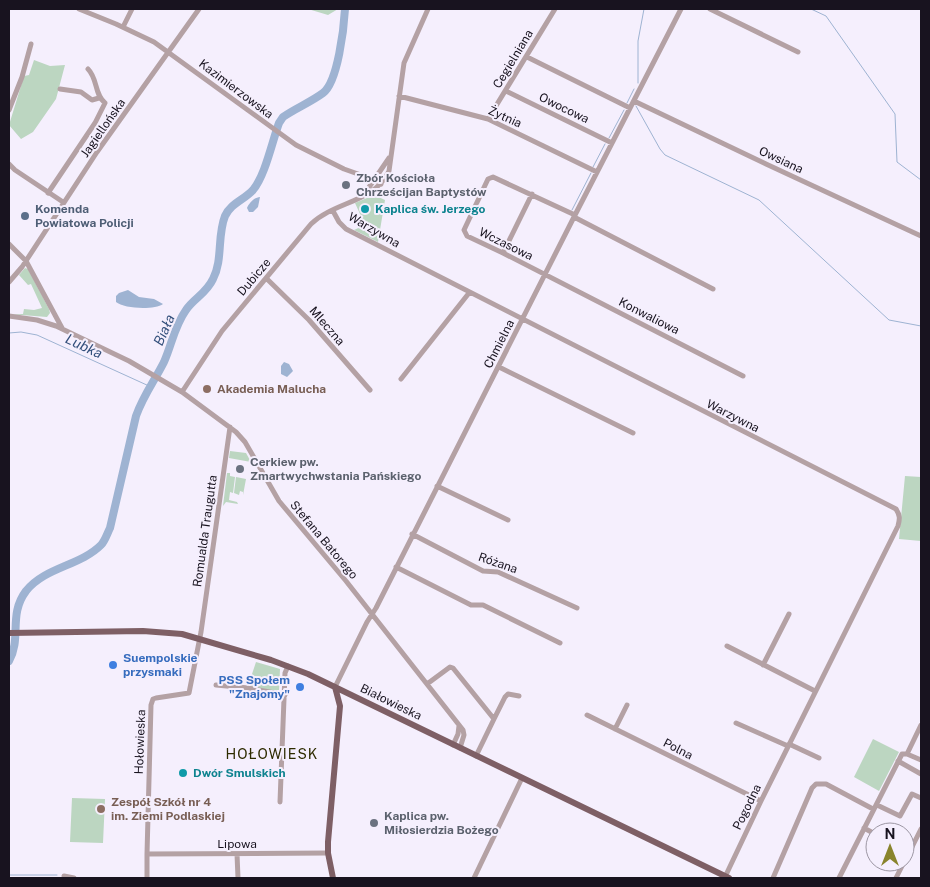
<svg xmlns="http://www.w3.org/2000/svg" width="930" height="887" font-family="'Public Sans',sans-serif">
	<rect width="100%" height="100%" fill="#f5effd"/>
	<!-- green -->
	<path fill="#bcd6c1" d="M308 9H338L328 15Z
		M34 60 50 66 65 65 56 99 33 132 21 139 9 125 24 76 29 75Z
		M374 195 385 200 378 242 354 230 365 225 355 203Z
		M25 268 28 269 49 309 50 313 47 317 9 314H23L24 309 34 310 42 308 31 284 28 285 19 275Z
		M230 451 246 453 251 462 229 458Z
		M227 473H230V476L235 477 233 493 230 492 229 500 237 502 238 504 226 502 223 506Z
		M905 476 921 477V541L899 539Z
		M236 477 246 479 243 495V492L240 491 239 495 234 493Z
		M256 662 280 669 279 692 248 686Z
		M873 739 899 752 879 791 854 777Z
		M72 798 105 799 103 843 70 842Z"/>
	<!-- water -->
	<path fill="#9eb3d2" d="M260 197 258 207 253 212H249L247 208C249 203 255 197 260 197Z
		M128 290 139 297 154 299 163 304C155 310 124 309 116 302V296L119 293Z
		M284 362 289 364 293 371 287 377 281 374V366Z"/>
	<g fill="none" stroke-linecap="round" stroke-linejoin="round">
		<!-- stream -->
		<path stroke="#9eb3d2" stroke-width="1" d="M811 9 826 16 895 114 897 162 921 180
			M638 83V41L644 9
			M627 103 634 89
			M636 106 660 149 665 155 759 200 889 320 921 326
			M609 138 624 110
			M593 167 605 144
			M572 210 591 173
			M9 333 21 332 37 335 149 386
			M9 875H57"/>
		<!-- river -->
		<path stroke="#9eb3d2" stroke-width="8" d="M9 661C22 638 8 615 26 591 45 567 80 566 101 545 105 541 107 534 110 528L136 416C143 396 155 380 164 362 172 344 174 327 186 310 194 298 206 294 213 279 223 260 217 236 225 216 231 203 244 200 253 190 265 176 272 142 279 123L283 117C296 108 311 102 323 93 338 82 344 27 345 9"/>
		<!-- minor -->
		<path stroke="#b4a1a4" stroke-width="5" d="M79 9 116 24 154 42 296 145 344 169 375 180 381 184
			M710 9 798 52
			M123 27 132 9
			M527 57 630 108
			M60 89 81 92 92 100 99 98
			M506 91 612 143
			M399 96 488 119 597 172
			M634 101 766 164 921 236
			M9 110 22 77 31 44
			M488 119 555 9
			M9 164 15 170 63 202
			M48 193 95 123 105 103C94 94 98 79 88 69
			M363 196 389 158
			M333 211 339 222 346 229 896 509C900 515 900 519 898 526L761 801 725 877
			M575 215 493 177 488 179 464 230 467 236 503 253 743 376
			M574 217 713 289
			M9 244 26 261 62 328
			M503 253 532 194
			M266 278 309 320 370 390
			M9 282 22 267 97 152 199 9
			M9 316 37 320 56 326 129 361 182 392 236 432 245 442 279 501 346 581 463 730 464 735 460 748
			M499 367 633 433
			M401 379 469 293
			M182 392 222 331 311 224C335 201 374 203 389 171L404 63 428 9
			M437 486 508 520
			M412 534 483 571 498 572 577 608
			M396 567 471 605H483L560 643
			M727 646 815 691
			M763 665 789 614
			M427 684 450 667 453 668 494 719 476 756
			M216 685 248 688 285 695
			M335 687 367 622 376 608 575 215 681 9
			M587 715 761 801
			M494 719 505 697 508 694 519 696
			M736 723 788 746
			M921 725 907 754 921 760
			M615 729 627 705
			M789 744 819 758
			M453 745 458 734 459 726
			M898 761 921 774
			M280 802 285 673 288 666
			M877 805 900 816 912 794 921 798
			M864 828 875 834
			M147 854 328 853
			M237 854 238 878
			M905 861 921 829
			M64 876 74 878
			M147 878V854L151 705 153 699 156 698 189 693 201 632 230 427
			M474 878 522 778
			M773 878 812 788 816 784H826L873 809
			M839 878 902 754H907
			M896 878 904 862"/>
		<!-- major -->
		<path stroke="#7e5f65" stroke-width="6" d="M9 633 143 631 182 634 271 660 308 674 729 878
			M333 878 328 853V842L340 706 335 687"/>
	</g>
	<!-- markers -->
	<g fill="#6b7280" stroke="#f5effd" stroke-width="2">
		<circle cx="346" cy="185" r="5"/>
		<circle cx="240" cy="469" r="5"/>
		<circle cx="374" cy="823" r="5"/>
	</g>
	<g fill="#0f9aa8" stroke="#f5effd" stroke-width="2">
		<circle cx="365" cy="209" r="5"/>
		<circle cx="183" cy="773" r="5"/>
	</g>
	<circle fill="#5c6f8a" stroke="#f5effd" stroke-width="2" cx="25" cy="216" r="5"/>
	<g fill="#8d6e63" stroke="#f5effd" stroke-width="2">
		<circle cx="207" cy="389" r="5"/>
		<circle cx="101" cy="809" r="5"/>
	</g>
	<g fill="#3f7fe0" stroke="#f5effd" stroke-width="2">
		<circle cx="113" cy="665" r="5"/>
		<circle cx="300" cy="687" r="5"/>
	</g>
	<g text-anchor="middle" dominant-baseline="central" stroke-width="4" stroke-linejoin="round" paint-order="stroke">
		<!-- street labels -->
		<g font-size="12" fill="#18131f" stroke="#f5effd">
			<text transform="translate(513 59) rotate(-59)">Cegielniana</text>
			<text transform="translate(236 89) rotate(37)">Kazimierzowska</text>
			<text transform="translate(564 108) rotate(26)">Owocowa</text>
			<text transform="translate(505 117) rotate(24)">Żytnia</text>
			<text transform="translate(103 128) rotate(-55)">Jagiellońska</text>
			<text transform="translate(781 160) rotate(25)">Owsiana</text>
			<text transform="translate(374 230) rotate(30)">Warzywna</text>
			<text transform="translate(506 244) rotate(26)">Wczasowa</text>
			<text transform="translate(254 277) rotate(-50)">Dubicze</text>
			<text transform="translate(649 316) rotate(27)">Konwaliowa</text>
			<text transform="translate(327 326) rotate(49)">Mleczna</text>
			<text transform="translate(499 344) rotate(-63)">Chmielna</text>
			<text transform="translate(733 416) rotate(27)">Warzywna</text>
			<text transform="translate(205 531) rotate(-82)">Romualda Traugutta</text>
			<text transform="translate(324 540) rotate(50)">Stefana Batorego</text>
			<text transform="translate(498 563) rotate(19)">Różana</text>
			<text transform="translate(391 702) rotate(26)">Białowieska</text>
			<text transform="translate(140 742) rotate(-88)">Hołowieska</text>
			<text transform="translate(678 749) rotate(27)">Polna</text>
			<text transform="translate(747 807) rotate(-64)">Pogodna</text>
			<text x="237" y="844">Lipowa</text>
		</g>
		<!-- worship labels -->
		<g font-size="12" font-weight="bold" fill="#5b616d" stroke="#f5effd" text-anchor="start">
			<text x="356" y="178">Zbór Kościoła<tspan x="356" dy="14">Chrześcijan Baptystów</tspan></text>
			<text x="250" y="462">Cerkiew pw.<tspan x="250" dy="14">Zmartwychwstania Pańskiego</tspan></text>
			<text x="384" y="816">Kaplica pw.<tspan x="384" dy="14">Miłosierdzia Bożego</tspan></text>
		</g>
		<!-- service labels -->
		<g font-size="12" font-weight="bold" fill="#4e5e75" stroke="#f5effd" text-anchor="start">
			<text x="35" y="209">Komenda<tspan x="35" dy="14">Powiatowa Policji</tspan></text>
		</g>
		<!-- culture labels -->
		<g font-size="12" font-weight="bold" fill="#0d838f" stroke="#f5effd" text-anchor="start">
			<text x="375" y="209">Kaplica św. Jerzego</text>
			<text x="193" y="773">Dwór Smulskich</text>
		</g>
		<!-- education labels -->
		<g font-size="12" font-weight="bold" fill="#785e54" stroke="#f5effd" text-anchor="start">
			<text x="217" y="389">Akademia Malucha</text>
			<text x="111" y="802">Zespół Szkół nr 4<tspan x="111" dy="14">im. Ziemi Podlaskiej</tspan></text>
		</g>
		<!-- shop labels -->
		<g font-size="12" font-weight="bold" fill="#366cbe" stroke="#f5effd" text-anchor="start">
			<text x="123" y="658">Suempolskie<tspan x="123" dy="14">przysmaki</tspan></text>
			<text x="290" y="680" text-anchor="end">PSS Społem<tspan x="290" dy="14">"Znajomy"</tspan></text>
		</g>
		<!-- water labels -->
		<g font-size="14" font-style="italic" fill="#34507c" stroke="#f5effd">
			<text transform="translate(164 330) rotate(-66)">Biała</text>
			<text transform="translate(84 346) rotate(25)">Lubka</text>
		</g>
		<!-- neighbourhood labels -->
		<g font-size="14" letter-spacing="1" fill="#2e2b00" stroke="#f5effd">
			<text x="272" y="754">HOŁOWIESK</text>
		</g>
	</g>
	<!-- border -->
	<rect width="930" height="887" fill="none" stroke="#18131f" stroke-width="20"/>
	<!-- north arrow -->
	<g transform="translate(890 847)"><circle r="24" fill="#f5effd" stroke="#9d97a4"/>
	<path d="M0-4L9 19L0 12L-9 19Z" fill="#89842c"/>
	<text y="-8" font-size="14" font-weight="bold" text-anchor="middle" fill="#18131f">N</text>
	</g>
</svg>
